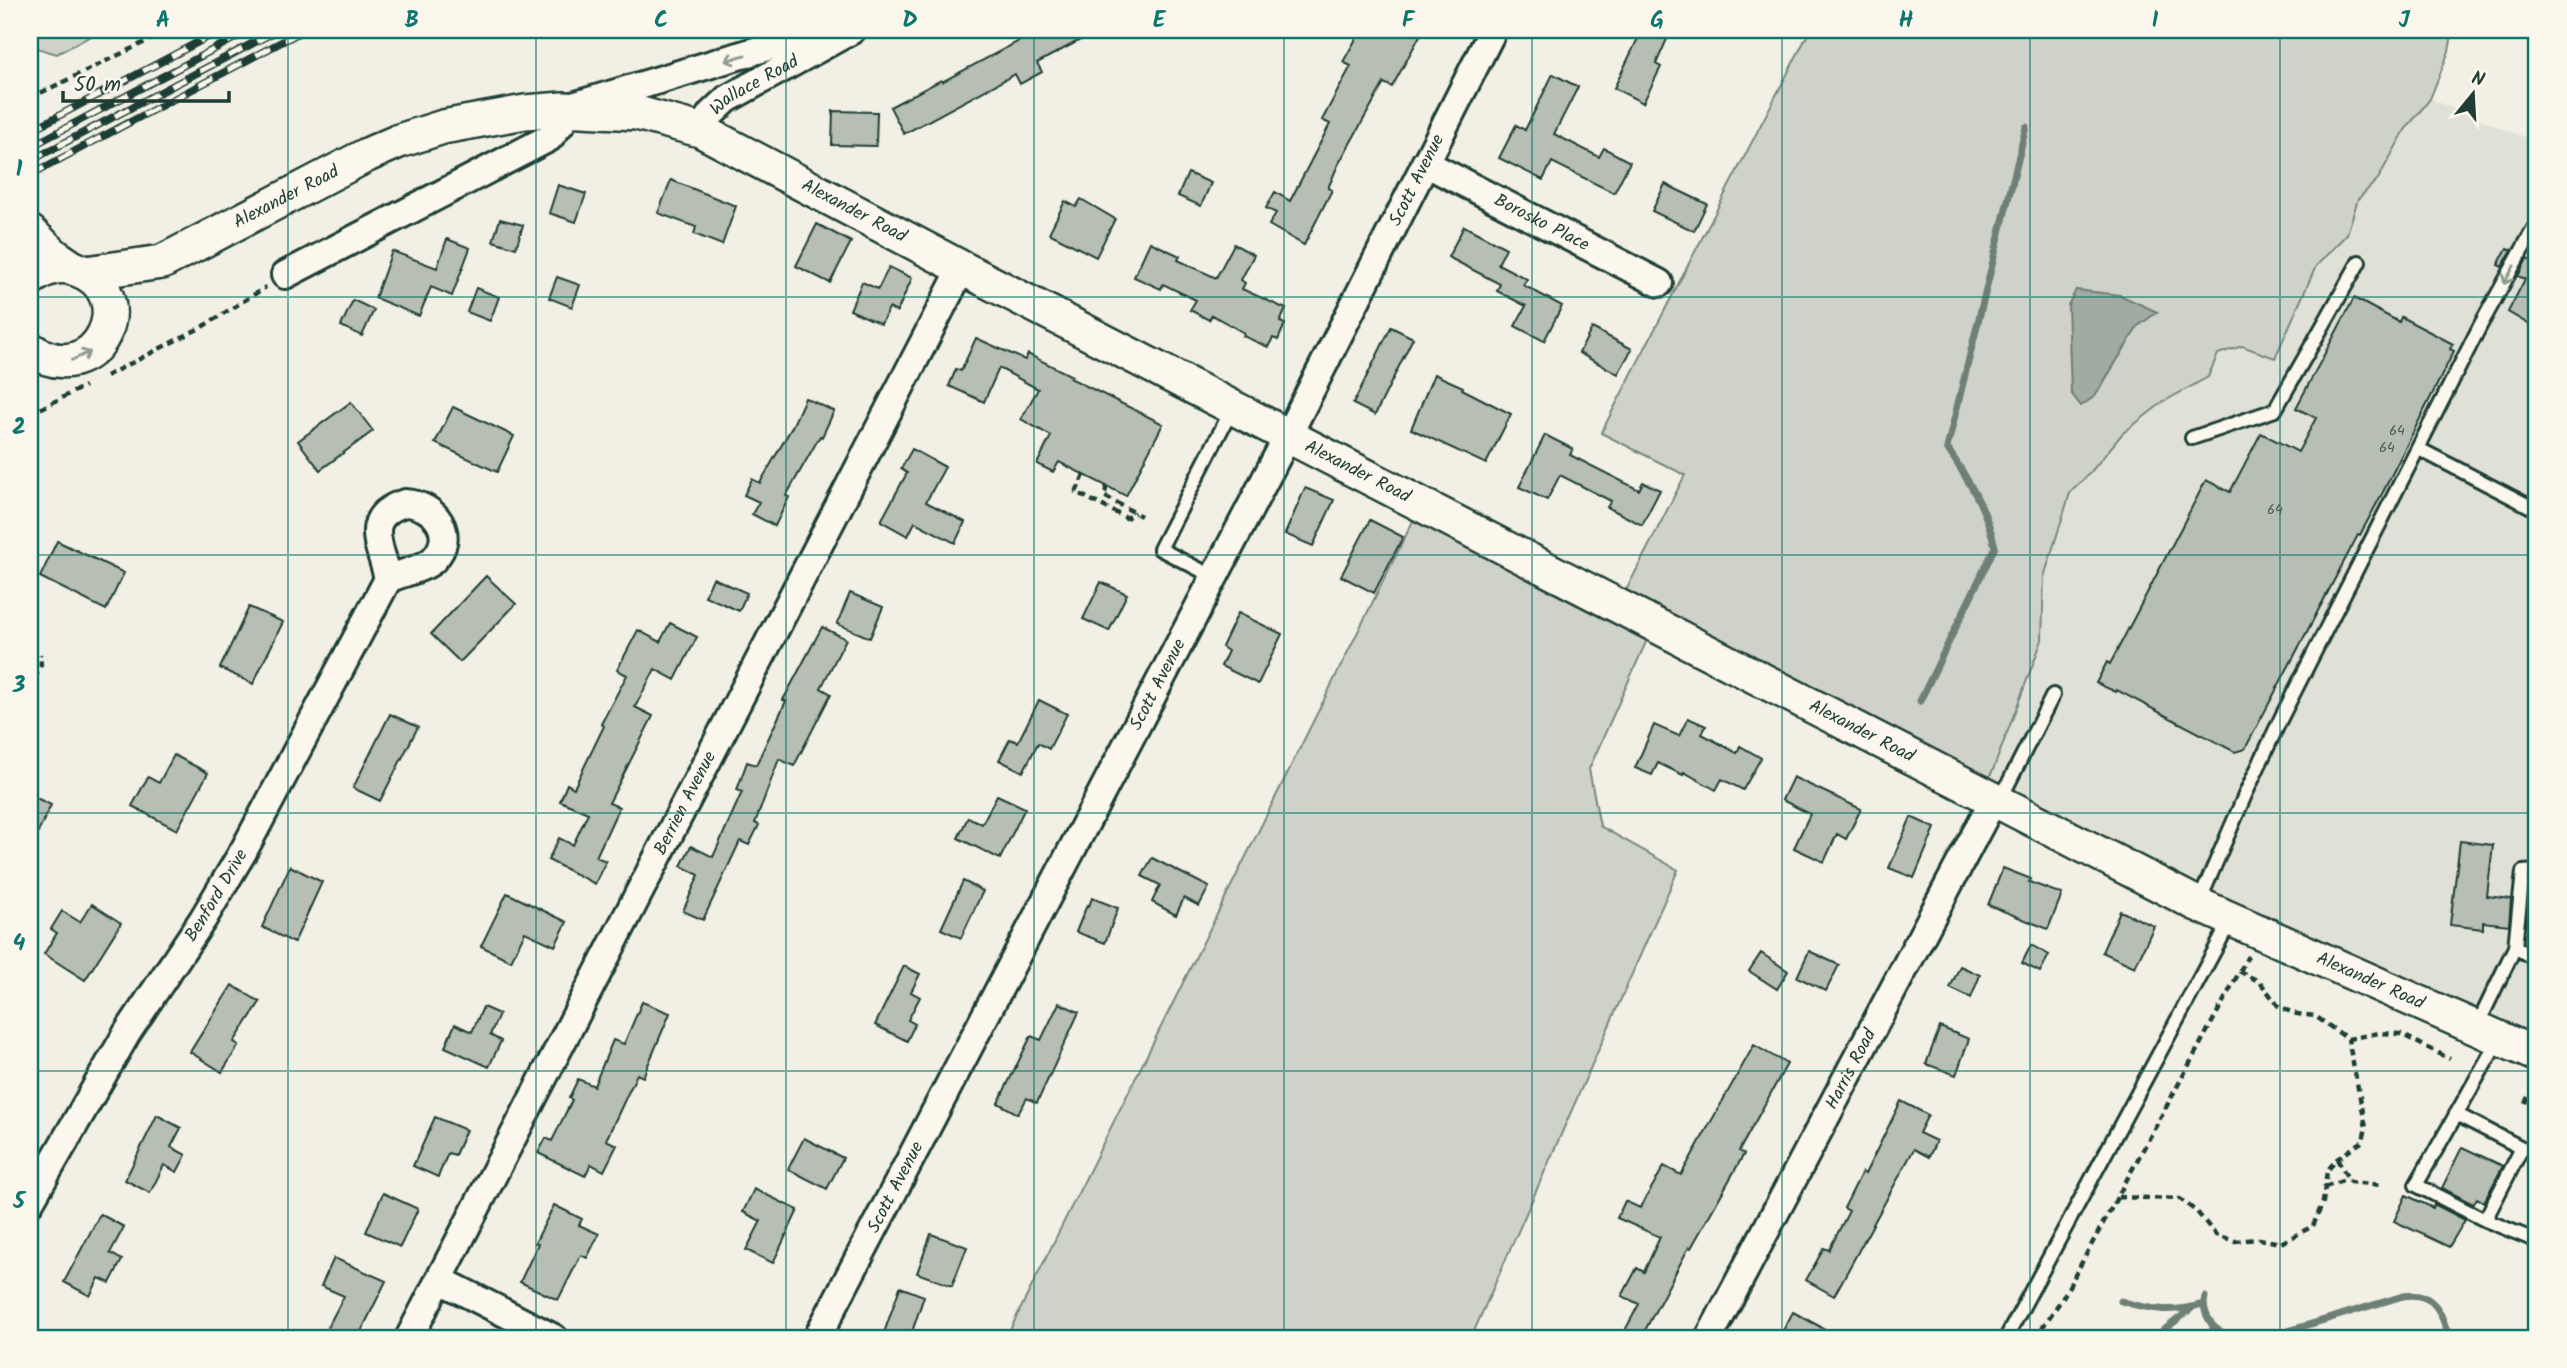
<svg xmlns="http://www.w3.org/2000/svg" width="2567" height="1368" font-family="Kalam,sans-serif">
	<rect width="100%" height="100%" fill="#f2f0e5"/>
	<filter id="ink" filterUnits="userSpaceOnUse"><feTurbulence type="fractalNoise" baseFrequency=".0143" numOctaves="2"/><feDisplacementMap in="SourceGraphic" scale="14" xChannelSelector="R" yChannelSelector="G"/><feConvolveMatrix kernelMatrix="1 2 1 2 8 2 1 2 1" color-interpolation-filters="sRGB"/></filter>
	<g filter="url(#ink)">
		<!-- built -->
		<path fill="#e0e1d6" d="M2430 99 2537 142V1055L1981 793 1993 770 2042 640 2044 577 2070 493 2090 473 2122 434 2163 402 2208 377 2218 354 2242 346 2275 358 2316 265 2347 234 2358 199 2378 179 2405 130Z"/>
		<!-- green -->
		<path fill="#cfd2c8" stroke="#77887e" stroke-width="2" fill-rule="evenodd" d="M30 30H102L57 54 37 48 30 41Z
			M1810 30H2453L2449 51 2430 99 2405 130 2378 179 2358 199 2347 234 2316 266 2275 358 2242 346 2218 354 2208 377 2163 402 2122 434 2090 473 2070 493 2044 577 2042 640 1993 770 1981 793 1618 606 1685 475 1601 433ZM2076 290 2157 312 2138 326 2095 396Z
			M1419 509 1623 614 1647 640 1589 769 1600 826 1678 870 1471 1338H1006Z"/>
		<!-- water -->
		<path fill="#a2aba1" stroke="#6e7f75" stroke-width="2" d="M2076 290 2120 295 2157 312 2138 326 2095 396 2081 406 2071 393 2068 305Z"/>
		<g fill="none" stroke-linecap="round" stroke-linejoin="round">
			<!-- stream -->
			<path stroke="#6e7f75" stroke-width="7" d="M1920 701 1995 547C1987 510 1968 479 1947 448L2026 127
				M2205 1297C2202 1308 2207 1317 2213 1326L2212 1338
				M2121 1301C2150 1310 2173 1313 2203 1304
				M2213 1326 2228 1338
				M2154 1338 2192 1308
				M2265 1338 2403 1296C2435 1291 2441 1312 2449 1338"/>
		</g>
		<!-- building -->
		<path fill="#b7beb3" stroke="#1f3d34" stroke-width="2" d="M1040 30H1099L1037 63 1042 72 1020 84 1015 74 904 134 890 107 941 80 942 82Z
			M1361 30H1423L1392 87 1384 83 1338 165 1328 188 1332 190 1304 245 1269 225 1276 213 1266 208 1275 192 1290 201 1330 124 1322 120 1351 66 1343 62Z
			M1642 30H1671L1656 64 1661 67 1643 103 1614 88Z
			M1553 74 1578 87 1554 134 1599 157 1604 148 1630 162 1614 193 1552 162 1543 180 1499 158 1516 125 1525 130Z
			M833 111 877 112 876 146 832 145Z
			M1188 173 1211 183 1201 206 1178 196Z
			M671 180 736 206 722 245 694 234 696 227 658 213Z
			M1665 184 1707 204 1694 231 1652 211Z
			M558 185 586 194 576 222 549 213Z
			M1081 199 1115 219 1096 257 1049 233 1065 201 1076 207Z
			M500 219 523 225 516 248 493 241Z
			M817 224 851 242 830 283 796 266Z
			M1464 226 1506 248 1498 264 1527 279 1523 285 1562 306 1544 341 1515 326 1526 306 1497 291 1500 284 1448 257Z
			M447 239 470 248 452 296 431 287 419 316 375 298 392 251 437 268Z
			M1150 242 1180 256 1178 260 1216 278 1234 244 1254 255 1241 280 1245 283 1242 289 1286 309 1280 322 1285 324 1278 340 1273 338 1268 347 1243 336 1244 333 1212 315 1209 320 1190 310 1196 300 1163 284 1161 289 1134 277Z
			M2507 248 2512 250 2502 267 2498 265Z
			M2537 255V329L2508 312 2525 279 2518 276 2527 259 2534 262Z
			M889 267 912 278 897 312 889 308 881 324 850 310 862 282 878 289Z
			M557 277 580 285 572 307 549 298Z
			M476 288 499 297 490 321 467 312Z
			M2354 298 2399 322 2401 317 2453 344 2450 349 2454 351 2383 492 2360 535H2358L2245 749 2235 752 2117 690 2116 692 2096 683 2107 662 2110 664 2206 480 2230 492 2261 433 2298 452 2316 418 2296 408Z
			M353 300 374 310 362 336 341 326Z
			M1391 327 1413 338 1375 415 1353 404Z
			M1592 328 1632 349 1618 374 1579 353Z
			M976 338 1025 360 1028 354 1072 376 1070 378 1163 424 1126 496 1059 462 1053 472 1037 464 1051 436 1021 419 1038 389 999 368 984 402 949 386 956 369 961 371Z
			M1434 374 1463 387 1462 389 1511 414 1486 464 1411 429Z
			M805 398 834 411 822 437 820 436 786 496 789 497 775 526 752 514 759 502 744 495 752 479 760 483 792 427Z
			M351 402 373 431 320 470 298 441Z
			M453 407 514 436 497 472 435 443Z
			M1545 435 1573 449 1570 455 1639 490 1643 482 1660 490 1642 525 1607 507 1611 501 1560 475 1547 500 1519 487Z
			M912 449 945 467 926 502 965 522 955 543 915 522 908 536 881 521 907 473 901 469Z
			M1305 488 1334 500 1313 546 1285 534Z
			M1370 520 1403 537 1374 593 1341 576Z
			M57 541 124 573 106 610 40 577Z
			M486 576 516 604 460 662 431 634Z
			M713 578 747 593 739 611 705 596Z
			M1101 582 1127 594 1109 631 1083 619Z
			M850 593 883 607 870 638 837 624Z
			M249 607 283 622 253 684 220 668Z
			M1238 613 1282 634 1258 684 1221 666 1228 651 1222 647Z
			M670 623 697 637 675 680 655 669 635 707 653 716 609 803 619 807 596 857 606 861 595 884 548 860 559 838 573 845 588 813 560 801 567 784 574 788 604 726 601 724 627 675 617 670 638 630 660 642Z
			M822 627 846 639 821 688 831 694 794 766 779 759 755 823 759 825 749 845 740 841 703 920 683 911 699 875 681 866 691 846 713 857 742 792 737 790 747 762 756 765 786 701 783 700Z
			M1039 700 1067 714 1049 749 1038 743 1023 772 999 760 1010 739 1018 742Z
			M390 714 418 727 380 801 353 788Z
			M1688 718 1706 726 1702 734 1737 753 1740 746 1761 758 1743 790 1722 779 1716 790 1684 772 1683 775 1658 763 1652 775 1635 768 1654 725 1679 736Z
			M174 755 208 773 177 830 132 806 148 777 159 783Z
			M1793 777 1861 809 1846 839 1837 834 1824 862 1794 848 1810 814 1782 800Z
			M30 795 51 805 30 849Z
			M997 795 1025 808 1000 859 958 838 968 817 982 824Z
			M1911 817 1935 828 1914 878 1889 868Z
			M2460 841 2493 845 2487 896 2511 899 2509 925 2483 922V929L2450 925Z
			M1152 858 1209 887 1199 906 1184 898 1176 915 1152 902 1160 885 1142 876Z
			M290 866 322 882 294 943 262 927Z
			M2003 868 2031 879 2029 882 2062 894 2048 929 1988 905Z
			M963 881 983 891 961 938 941 929Z
			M507 893 567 922 555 946 525 932 511 961 481 946Z
			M1092 898 1118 908 1105 943 1076 932 1087 905 1089 906Z
			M2529 902 2537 903V929L2526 927Z
			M92 904 121 923 85 980 44 954 57 933 51 929 62 911 80 922Z
			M2120 911 2154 926 2135 967 2102 952Z
			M2031 945 2049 955 2040 972 2022 963Z
			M1809 951 1839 965 1826 991 1797 977Z
			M1761 953 1788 971 1777 989 1749 971Z
			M904 966 920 974 911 992 920 997 908 1020 915 1024 907 1041 875 1025Z
			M1960 966 1980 975 1971 998 1950 988Z
			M232 985 260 1002 234 1042 239 1045 222 1072 190 1052Z
			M642 1002 670 1013 643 1077 637 1074 606 1140 617 1145 604 1171 591 1164 585 1176 538 1153 546 1138 552 1141 572 1100 569 1098 578 1079 594 1086 613 1040 624 1044Z
			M1059 1003 1079 1012 1037 1103 1027 1098 1018 1114 998 1103 1031 1036 1041 1040Z
			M483 1007 499 1014 490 1035 501 1041 489 1067 445 1047 455 1024 472 1032Z
			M1940 1027 1969 1039 1956 1075 1926 1064Z
			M1754 1045 1787 1064 1739 1151 1744 1154 1691 1248 1689 1247 1641 1338H1621L1639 1304 1622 1296 1637 1268 1644 1272 1660 1237 1617 1218 1625 1201 1640 1208 1664 1166 1681 1175Z
			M1901 1101 1928 1115 1919 1133 1936 1141 1929 1157 1914 1149 1834 1296 1806 1280 1824 1248 1829 1250 1849 1211 1844 1208 1862 1172 1865 1174Z
			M157 1115 181 1128 171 1147 186 1155 177 1172 164 1165 150 1193 125 1180Z
			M435 1117 466 1130 455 1155 448 1153 438 1177 413 1166Z
			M804 1138 843 1158 827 1189 788 1169Z
			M2462 1147 2503 1166 2484 1202 2477 1198 2473 1204 2442 1188Z
			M754 1189 798 1210 773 1263 746 1250 761 1221 743 1212Z
			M383 1193 418 1209 400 1247 366 1232Z
			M2406 1195 2433 1208 2434 1204 2465 1220 2449 1247 2394 1221Z
			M554 1205 582 1219 579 1225 599 1234 587 1258 581 1255 558 1300 520 1282 538 1244 535 1243Z
			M100 1214 124 1227 110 1253 122 1260 110 1283 99 1278 90 1296 64 1282Z
			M931 1234 967 1247 952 1286 917 1273Z
			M334 1258 386 1281 358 1338H322L344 1296 321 1286Z
			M900 1287 924 1296 910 1338H898L884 1333Z
			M1793 1312 1841 1338H1779Z"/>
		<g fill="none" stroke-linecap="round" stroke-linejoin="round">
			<defs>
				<path id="service" d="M2192 438 2275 410 2359 262
					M2419 449 2537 510
					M1214 577 1160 549 1233 407
					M1999 802 2053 695
					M2198 904 2245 795 2282 716 2480 326 2537 223
					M2515 947 2537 960
					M2476 1028 2515 947 2523 872 2537 871
					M2499 1039 2416 1185 2485 1220 2537 1241
					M2456 1114 2522 1148 2537 1150
					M2485 1220 2522 1148
					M2006 1338 2231 920"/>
				<g id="minor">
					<path id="s1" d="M700 130 711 114 727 99 852 30"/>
					<path id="s2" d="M1425 163 1659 283"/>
					<path d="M285 275 549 138 563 121V109L824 30"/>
					<path d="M405 503C435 504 458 535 433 560 423 569 402 573 388 579 382 548 359 517 405 503Z"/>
					<path id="s3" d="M30 1202 127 1033 203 919 244 850 388 579"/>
					<path d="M440 1280 554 1338"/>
					<path id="s4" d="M409 1338 962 268"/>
					<path id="s5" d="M817 1338 1280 451 1493 30"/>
					<path id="s6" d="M1709 1338 1994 799"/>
				</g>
				<g id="tertiary">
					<path d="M30 232 54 255 73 268"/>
					<path id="s7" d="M86 273 162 262 367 155 399 141 443 127 525 112 563 109 637 113 700 130 962 268 2197 904 2537 1055"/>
					<path d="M30 279C43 269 60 263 76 269 144 292 97 395 30 349"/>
				</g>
			</defs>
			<!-- service casing -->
			<use href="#service" stroke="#1f3d34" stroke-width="18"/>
			<!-- minor casing -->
			<use href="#minor" stroke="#1f3d34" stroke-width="32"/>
			<!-- tertiary casing -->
			<use href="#tertiary" stroke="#1f3d34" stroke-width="38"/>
			<!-- path -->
			<path stroke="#1f3d34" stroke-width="4.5" stroke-dasharray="7 5" stroke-linecap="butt" d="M30 98 170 30
				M106 376 202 327 266 287
				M30 414 85 386
				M1084 475 1076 492 1126 518 1135 513
				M1107 486 1104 496 1141 516
				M30 689 41 665 40 654
				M2239 971 2260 982 2280 1008 2297 1014 2315 1016 2348 1039 2379 1033 2401 1034 2450 1059
				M2525 1103 2528 1097
				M2337 1159 2350 1182 2382 1185
				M2325 1187 2348 1179
				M2118 1197 2180 1199 2197 1212 2216 1235 2235 1241 2259 1239 2281 1243 2313 1226 2323 1202 2327 1171 2337 1159 2363 1141 2366 1127 2348 1039
				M2035 1338 2062 1299 2248 956"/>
			<!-- service -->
			<use href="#service" stroke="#fbf7ec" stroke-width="12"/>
			<!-- minor -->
			<use href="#minor" stroke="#fbf7ec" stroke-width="26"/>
			<!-- tertiary -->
			<use href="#tertiary" stroke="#fbf7ec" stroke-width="33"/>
			<defs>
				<path id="rail" d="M30 131 221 30
					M30 147 250 30
					M30 161 278 30
					M30 175 304 30"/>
			</defs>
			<!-- rail casing -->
			<use href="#rail" stroke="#1f3d34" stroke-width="8"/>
			<!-- rail -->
			<use href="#rail" stroke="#fbf7ec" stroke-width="5" stroke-dasharray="16" stroke-linecap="butt"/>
		</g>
		<!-- one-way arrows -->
		<defs><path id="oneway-shaft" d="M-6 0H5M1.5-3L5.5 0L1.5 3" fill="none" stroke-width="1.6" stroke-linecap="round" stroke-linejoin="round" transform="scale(1.75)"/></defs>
		<g stroke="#8d9a90">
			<use href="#oneway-shaft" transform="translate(735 58) rotate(163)"/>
			<use href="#oneway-shaft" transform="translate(2509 275) rotate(119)"/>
			<use href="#oneway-shaft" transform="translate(81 356) rotate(-24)"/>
		</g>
	</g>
	<!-- grid -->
	<path fill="none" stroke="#0f766e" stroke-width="2" stroke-opacity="0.55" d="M288 30V1338M536 30V1338M786 30V1338M1034 30V1338M1284 30V1338M1532 30V1338M1782 30V1338M2030 30V1338M2280 30V1338M30 297H2537M30 555H2537M30 813H2537M30 1071H2537"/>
	<g text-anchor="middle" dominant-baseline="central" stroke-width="5" stroke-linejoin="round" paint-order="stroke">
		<!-- number labels -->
		<g font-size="14" fill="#455d54">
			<text x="2397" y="431">64</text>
			<text x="2387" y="448">64</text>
			<text x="2275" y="510">64</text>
		</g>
		<!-- street labels -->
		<g font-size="18" fill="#1f3d34" stroke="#fbf7ec">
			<text stroke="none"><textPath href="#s1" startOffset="72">Wallace Road</textPath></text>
			<text stroke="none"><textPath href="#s5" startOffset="1304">Scott Avenue</textPath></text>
			<text stroke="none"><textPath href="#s7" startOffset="217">Alexander Road</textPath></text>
			<text stroke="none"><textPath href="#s7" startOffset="824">Alexander Road</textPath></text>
			<text stroke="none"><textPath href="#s2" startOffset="131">Borosko Place</textPath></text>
			<text stroke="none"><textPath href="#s7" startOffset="1391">Alexander Road</textPath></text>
			<text stroke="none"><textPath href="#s5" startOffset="737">Scott Avenue</textPath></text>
			<text stroke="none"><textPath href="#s7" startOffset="1958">Alexander Road</textPath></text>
			<text stroke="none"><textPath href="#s4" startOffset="602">Berrien Avenue</textPath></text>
			<text stroke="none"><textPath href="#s3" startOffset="359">Benford Drive</textPath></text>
			<text stroke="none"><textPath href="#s7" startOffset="2525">Alexander Road</textPath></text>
			<text stroke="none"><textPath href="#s6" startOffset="304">Harris Road</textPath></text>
			<text stroke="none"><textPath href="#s5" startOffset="170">Scott Avenue</textPath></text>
		</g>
	</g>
	<!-- margin -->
	<rect width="2567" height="1368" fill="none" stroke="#fbf7ec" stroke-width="77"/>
	<!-- north arrow -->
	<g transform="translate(2473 94) rotate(18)" stroke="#fbf7ec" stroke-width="5" paint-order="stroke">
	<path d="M0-5L12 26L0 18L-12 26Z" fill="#1f3d34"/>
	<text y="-10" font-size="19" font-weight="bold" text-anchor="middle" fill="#1f3d34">N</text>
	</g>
	<!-- scale -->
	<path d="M63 91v10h166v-10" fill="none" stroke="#1f3d34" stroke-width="3.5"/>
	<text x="74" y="91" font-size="21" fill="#1f3d34" stroke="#fbf7ec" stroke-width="5" paint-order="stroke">50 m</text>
	<rect x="38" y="38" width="2490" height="1292" fill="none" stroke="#0f766e" stroke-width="2.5"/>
	<g font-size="23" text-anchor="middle" font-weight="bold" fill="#0f766e">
		<text x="163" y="27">A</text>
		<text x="412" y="27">B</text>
		<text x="661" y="27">C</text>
		<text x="910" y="27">D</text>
		<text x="1159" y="27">E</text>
		<text x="1408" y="27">F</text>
		<text x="1657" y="27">G</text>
		<text x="1906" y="27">H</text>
		<text x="2155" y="27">I</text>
		<text x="2404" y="27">J</text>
		<text x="19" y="176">1</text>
		<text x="19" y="434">2</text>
		<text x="19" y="692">3</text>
		<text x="19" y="950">4</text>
		<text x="19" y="1208">5</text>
	</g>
</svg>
